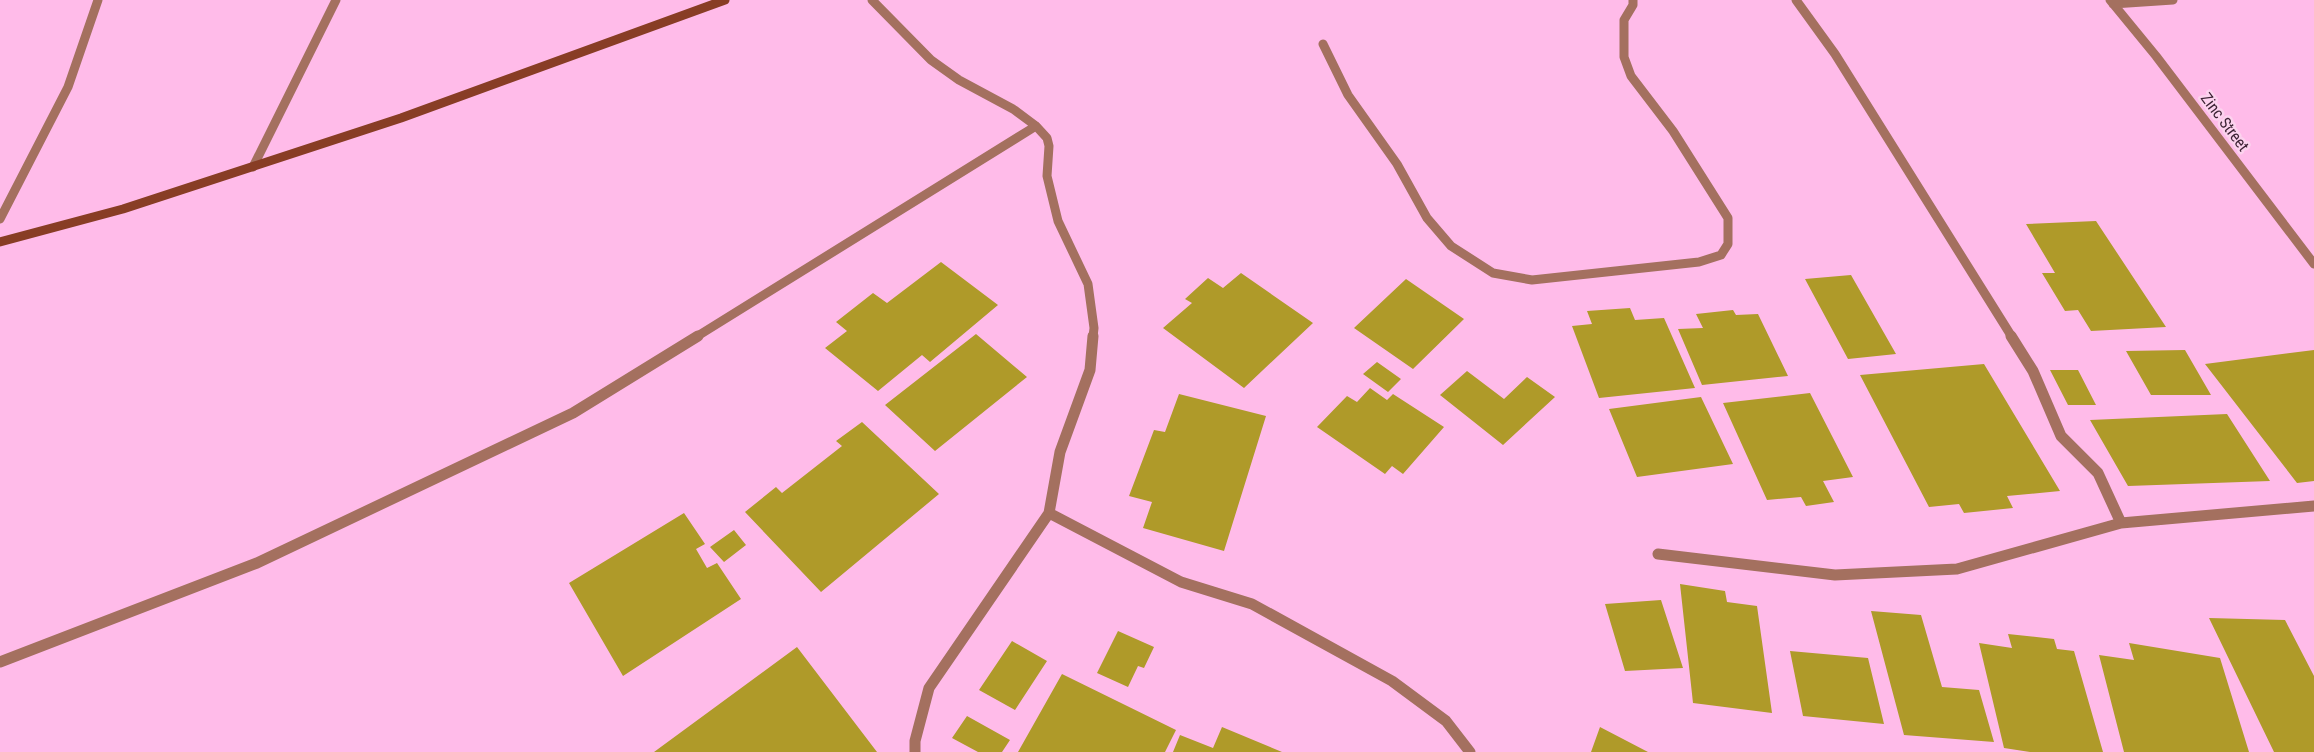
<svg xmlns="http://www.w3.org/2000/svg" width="2314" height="752" font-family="'Roboto Condensed',sans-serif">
	<rect width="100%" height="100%" fill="#ffbbe9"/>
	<!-- building -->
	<path fill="#af9a29" d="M2096 221 2166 327 2091 331 2078 310 2065 311 2042 273H2055L2026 224Z
		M941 262 998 305 930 362 922 355 878 391 825 348 847 331 836 322 873 293 887 303Z
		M1241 273 1313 323 1244 388 1163 328 1192 303 1185 299 1208 278 1223 288Z
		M1851 275 1896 354 1848 359 1805 279Z
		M1406 279 1464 319 1413 369 1354 328Z
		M1630 308 1635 320 1664 318 1695 388 1599 398 1572 326 1592 324 1587 311Z
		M1733 310 1736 315 1758 314 1788 376 1702 385 1678 329 1703 328 1696 314Z
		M976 334 1027 377 935 451 885 405Z
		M2185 350 2211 395H2151L2126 351Z
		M2314 350V481L2297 483 2205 364Z
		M1377 362 1401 379 1388 392 1363 374Z
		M1984 364 2060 491 2007 496 2013 508 1964 513 1959 504 1929 507 1860 375Z
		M2050 370H2078L2096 405H2068Z
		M1467 371 1504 399 1527 377 1555 397 1503 445 1440 395Z
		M1370 388 1387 400 1393 394 1444 427 1403 474 1392 466 1385 474 1317 427 1347 396 1357 402Z
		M1810 393 1853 477 1823 481 1834 502 1806 506 1801 497 1767 500 1723 403Z
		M1179 394 1266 416 1224 551 1143 528 1152 502 1129 496 1154 430 1165 432Z
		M1701 397 1733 464 1637 477 1609 409Z
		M2227 414 2270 481 2128 486 2090 420Z
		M862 422 939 494 821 592 745 512 776 487 782 493 842 446 836 441Z
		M684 513 705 544 696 549 707 568 717 563 741 599 623 676 569 583Z
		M734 530 746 545 724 562 710 547Z
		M1680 584 1725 591 1727 602 1757 606 1772 713 1693 703Z
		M1661 600 1683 668 1625 671 1605 604Z
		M1871 611 1921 615 1942 687 1979 690 1994 742 1904 735Z
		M2209 618 2285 620 2314 676V752H2274Z
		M1118 631 1154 647 1144 668 1138 666 1128 687 1097 673Z
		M2008 634 2054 639 2057 649 2074 651 2103 752H2030L2004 748 1979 643 2012 648Z
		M1012 641 1047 661 1015 710 979 690Z
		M2129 643 2220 658 2249 752H2124L2099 655 2134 660Z
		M797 647 877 752H654Z
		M1790 651 1868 658 1884 724 1803 716Z
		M1062 674 1176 730 1165 752H1018Z
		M967 716 1010 740 1002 752H978L952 738Z
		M1222 727 1282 752H1173L1180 735 1213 748Z
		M1600 727 1648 752H1591Z"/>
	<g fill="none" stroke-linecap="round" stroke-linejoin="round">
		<!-- lane -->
		<path stroke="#a4705f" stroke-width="9" d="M0 219 68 87 98 0"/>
		<!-- street-far1 -->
		<path stroke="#a4705f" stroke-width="9" d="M872 0 931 60 959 80 1013 109 1036 126 1047 138 1049 146 1047 176 1058 221 1088 284 1094 328 1093 337
			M1796 0 1835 54 2012 337
			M2110 0 2156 56 2314 264
			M2113 4 2173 0
			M1323 44 1348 95 1397 164 1427 218 1451 246 1493 273 1532 280 1699 262 1721 255 1728 244V218L1673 131 1631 76 1624 57V20L1633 5V0
			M253 167 336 0
			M696 337 1036 126"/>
		<!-- street -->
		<path stroke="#a4705f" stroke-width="11" d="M1093 336 1090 370 1060 452 1049 513 1181 582 1252 604 1392 681 1446 721 1470 752
			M2011 336 2033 371 2061 436 2098 473 2121 523 2314 506
			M1658 554 1835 575 1957 569 2121 523
			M0 662 257 563 573 413 698 336
			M915 752V741L929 688 1049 513"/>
		<!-- secondary -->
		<path stroke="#883d25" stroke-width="9" d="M0 242 123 209 401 118 725 0"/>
	</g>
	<g text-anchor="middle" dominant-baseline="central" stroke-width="5" stroke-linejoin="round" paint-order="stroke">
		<!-- street labels -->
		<g font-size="16" fill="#3d2335" stroke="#fcd2ee">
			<text transform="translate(2225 122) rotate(53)">Zinc Street</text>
		</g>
	</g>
</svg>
